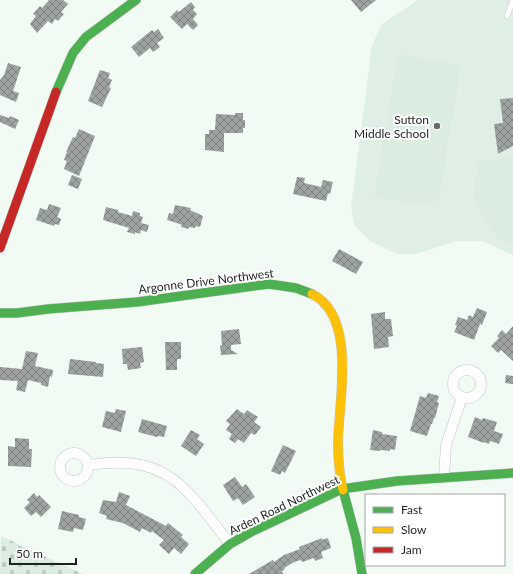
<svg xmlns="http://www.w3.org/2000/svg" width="513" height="574" font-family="Lato,sans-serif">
	<defs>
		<pattern id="cemetery-stones" width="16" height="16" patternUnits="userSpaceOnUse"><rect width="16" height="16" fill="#dbede1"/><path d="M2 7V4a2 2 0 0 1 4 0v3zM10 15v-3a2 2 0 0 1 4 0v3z" fill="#bccbc1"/></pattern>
		<pattern id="building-cross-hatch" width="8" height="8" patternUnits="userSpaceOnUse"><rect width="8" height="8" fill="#9da39f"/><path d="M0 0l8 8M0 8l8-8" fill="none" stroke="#7f8481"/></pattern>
	</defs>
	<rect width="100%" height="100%" fill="#f2faf4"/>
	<!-- built -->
	<path fill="#e0efe5" d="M418 0H513V255L482 241H457L416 254H396L370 241 354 225 351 207 372 45 382 24Z"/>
	<!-- cemetery -->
	<path fill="url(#cemetery-stones)" d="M1 536 83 574H0Z"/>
	<!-- pitch -->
	<path fill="#dbede1" d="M398 54 461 65 438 207 374 197Z
		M513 153V248L496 236 481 216 473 197 478 162 502 158Z"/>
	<!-- building -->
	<path fill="url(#building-cross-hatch)" d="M49 0H63L68 4 61 12 64 14 58 21 55 19 52 24 48 21 37 33 30 24 36 16 33 14 40 6 42 8Z
		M351 0H376L361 12Z
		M191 2 195 7 193 10 197 14 193 19 198 25 193 30 187 24 182 29 170 17 177 10 179 12Z
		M158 29 164 38 157 43 160 47 153 52 150 48 139 57 131 47 152 30 154 32Z
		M8 63 21 67 13 91 19 93 16 102 0 95V80L4 75Z
		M100 70 110 73 108 78 112 80 109 87 111 88 102 107 88 101Z
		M513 98V146L498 154 494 124 503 123 500 99Z
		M235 113H243V120H245V128H243V133H224V152L205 150V134H209V130H215L216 114 235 115Z
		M0 115 9 118 10 116 19 120 15 129 0 122Z
		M79 129 95 136 79 176 64 169 67 161 64 160 67 152H66L73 137 75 138Z
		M72 175 82 179 78 189 68 185Z
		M297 177 305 178 304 183 321 187 323 180 333 182 330 194 328 193 326 201 293 194Z
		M49 204 61 208 57 217 61 219 59 225 55 224 54 226 36 220 40 208 47 210Z
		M175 205 191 208 190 210 203 216 200 227 196 226 195 228 189 227 188 229 181 227 182 225 177 223 167 220 169 213 173 214Z
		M106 207 118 210V212L132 216 133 211 140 213V216L143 217 141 223 149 225 147 232 141 230 140 234 135 232V234L127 232 129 228 103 220Z
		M339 249 363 262 356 274 332 261Z
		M477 308 487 312 482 325 480 324 474 340 454 332 457 326 455 325 458 317 467 320 469 315 473 317Z
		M385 312V319H391L393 336 388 337 389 347 374 349 371 314Z
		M513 326V361L501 350 498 353 491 346 499 338 497 336 502 330 506 334Z
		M239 329 241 344 231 345V350L238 354 221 355 220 345 222 346 221 331Z
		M165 342H181V359H177V370H166Z
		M142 347 144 362 140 363 141 368 128 370 127 364H123L122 349Z
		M26 351 38 353 35 366 53 370 52 377 50 376 48 387 41 385V383L28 380 25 392 16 390 18 381 0 380V367L22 369Z
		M70 359 96 362V363L104 364 103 377 68 374Z
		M506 375 513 376V384L505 383Z
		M428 393 439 396 437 402 439 403 435 418H434L432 424H431L427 436 410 431 420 396 426 398Z
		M116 409 126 411 121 432 102 427 106 411 115 413Z
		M237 409 244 414 247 410 258 417 254 422 261 427 255 435 251 433 244 443 238 439 235 443 229 439 232 434 226 430 230 424 226 421Z
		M475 417 482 420 483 418 497 422 494 431 503 434 499 444 490 441 489 444 484 442V443L468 437Z
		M142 419 167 426 164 437 158 436 157 437 138 432Z
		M191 430 200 435 197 439 204 444 196 456 181 446Z
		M373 430 382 432V434L397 436 395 450 390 449V451L381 450 380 451 370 450Z
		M15 438 29 439V449H32L31 467 8 466V446L15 447Z
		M283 445 296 451 285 473 282 471 280 475 271 471Z
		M235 477 242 487 246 484 255 497 243 505 238 498 233 501 223 485Z
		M119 492 130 496 126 505 166 526 168 523 183 535 181 537 189 544 181 554 174 548 169 554 159 545 164 540 152 531 151 533 142 528 140 532 123 523 106 519 107 516 99 513 103 500 116 502Z
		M34 493 37 497 39 495 51 507 41 517 36 512 31 516 24 508 30 502 27 500Z
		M62 511 79 515V517L86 519 83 530 74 528 73 532 58 529Z
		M322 538V540L328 538 331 548 321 552 323 558 315 561 314 558 302 562 301 560 294 562 284 568 285 569 282 571 283 574H249L273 560 274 562 284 555 300 549 299 547Z"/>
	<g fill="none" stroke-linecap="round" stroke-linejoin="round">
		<defs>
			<path id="lane" d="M507 16 513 0"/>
			<path id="street" d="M453 384a14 14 0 1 1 28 0a14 14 0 1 1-28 0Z
				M60 467a14 14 0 1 1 28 0a14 14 0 1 1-28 0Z
				M89 465C168 453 186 488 230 544
				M444 477 446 445 462 397"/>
			<path id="fast" d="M56 92 73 53 86 37 136 0
				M0 313H17L48 309 137 302 269 284 296 288 312 294
				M343 490 356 538 362 574
				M195 574 230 544 251 532 342 489 397 481 513 473"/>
			<path id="slow" d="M312 294C357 316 339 400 338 441 338 458 339 474 343 490"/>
			<path id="jam" d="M0 248 56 92"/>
		</defs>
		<!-- lane casing -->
		<use href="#lane" stroke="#c2c8c4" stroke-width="6"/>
		<!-- street casing -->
		<use href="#street" stroke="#c2c8c4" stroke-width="11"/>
		<!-- fast casing -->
		<use href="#fast" stroke="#c2c8c4" stroke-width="10"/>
		<!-- slow casing -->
		<use href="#slow" stroke="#c2c8c4" stroke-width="10"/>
		<!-- jam casing -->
		<use href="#jam" stroke="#c2c8c4" stroke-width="10"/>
		<!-- lane -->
		<use href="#lane" stroke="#fdfefd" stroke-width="5"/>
		<!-- street -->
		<use href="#street" stroke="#fdfefd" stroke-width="10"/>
		<!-- fast -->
		<use href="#fast" stroke="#4caf50" stroke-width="9"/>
		<!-- slow -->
		<use href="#slow" stroke="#ffc107" stroke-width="9"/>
		<!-- jam -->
		<use href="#jam" stroke="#c62828" stroke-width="9"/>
	</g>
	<!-- markers -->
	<circle fill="#686e6a" stroke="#fff" stroke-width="1.5" cx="437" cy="126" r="4"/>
	<g text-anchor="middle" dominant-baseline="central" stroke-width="4" stroke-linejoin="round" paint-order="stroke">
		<!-- poi labels -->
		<g font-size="12" fill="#1e2320" stroke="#fff" text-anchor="end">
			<text x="429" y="119">Sutton<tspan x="429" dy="14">Middle School</tspan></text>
		</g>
		<!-- street labels -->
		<g font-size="12" fill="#1e2320" stroke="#fff">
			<text transform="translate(206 281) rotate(-7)">Argonne Drive Northwest</text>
			<text transform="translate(284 505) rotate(-26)">Arden Road Northwest</text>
		</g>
	</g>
	<!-- legend -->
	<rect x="365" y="494" width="140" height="72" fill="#ffffff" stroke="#a5a7a6"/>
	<rect x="373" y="507" width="20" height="6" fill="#4caf50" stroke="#a5a7a6"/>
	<text x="401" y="514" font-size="12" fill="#1e2320">Fast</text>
	<rect x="373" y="527" width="20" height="6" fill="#ffc107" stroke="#a5a7a6"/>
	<text x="401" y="534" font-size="12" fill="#1e2320">Slow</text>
	<rect x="373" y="547" width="20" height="6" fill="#c62828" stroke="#a5a7a6"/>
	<text x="401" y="554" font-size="12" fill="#1e2320">Jam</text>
	<!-- scale -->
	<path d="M10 558v6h66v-6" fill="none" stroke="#1e2320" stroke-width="2"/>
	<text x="16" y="558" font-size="12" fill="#1e2320" stroke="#ffffff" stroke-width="3" paint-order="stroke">50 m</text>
</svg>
